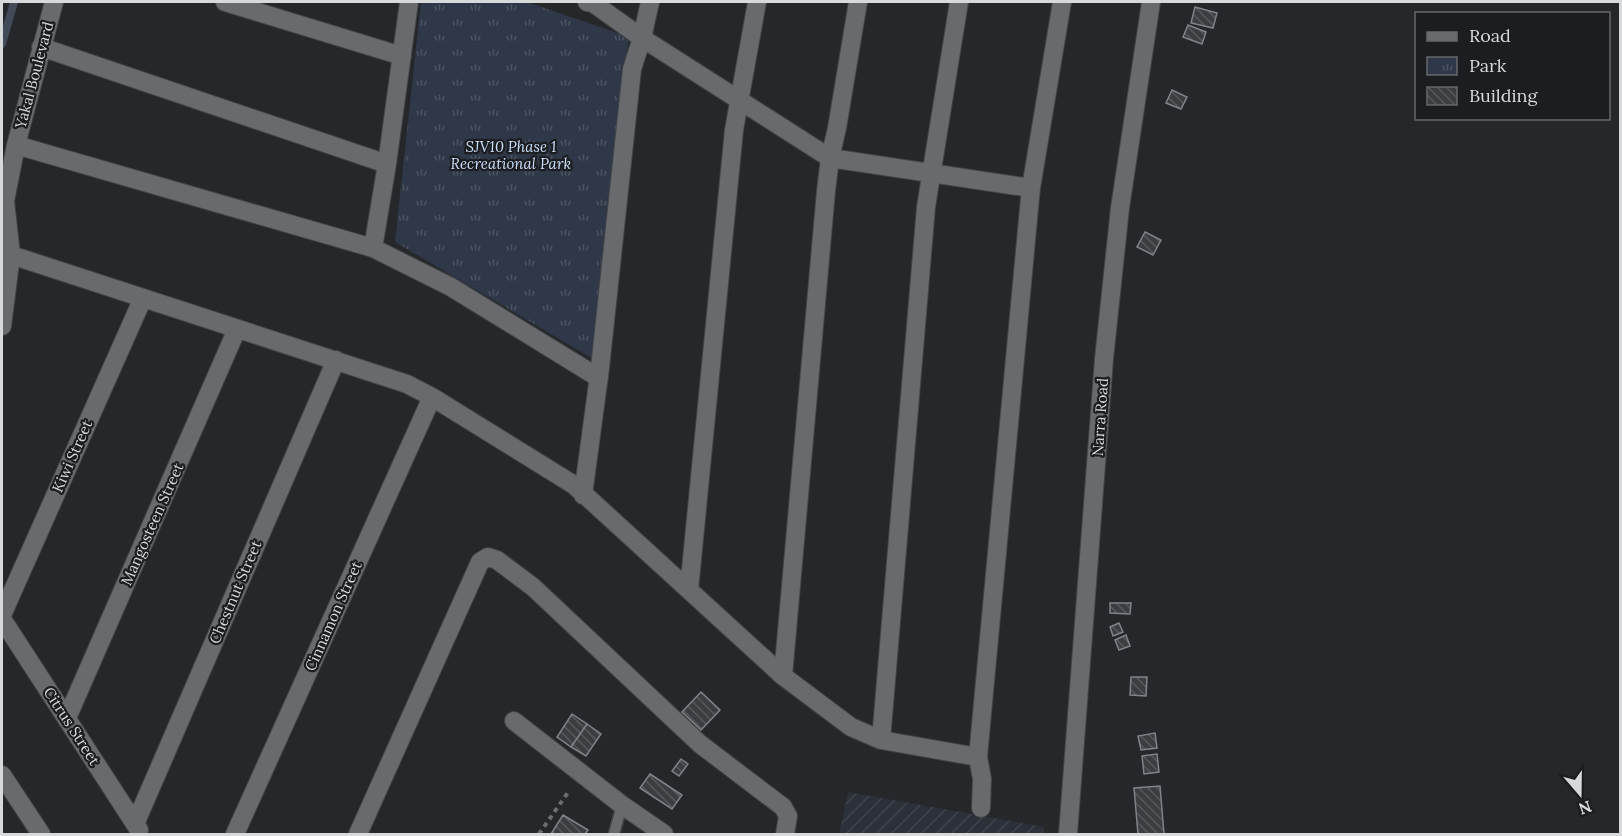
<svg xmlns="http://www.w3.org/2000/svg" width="1622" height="836" font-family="Lora,serif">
	<defs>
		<pattern id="industrial-furrows" width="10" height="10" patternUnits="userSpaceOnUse" patternTransform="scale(1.5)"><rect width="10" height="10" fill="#2b3039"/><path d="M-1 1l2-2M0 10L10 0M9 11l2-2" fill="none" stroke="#3f444c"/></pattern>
		<pattern id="park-tufts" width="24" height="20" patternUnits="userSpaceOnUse" patternTransform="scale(1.5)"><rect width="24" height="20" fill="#2f3848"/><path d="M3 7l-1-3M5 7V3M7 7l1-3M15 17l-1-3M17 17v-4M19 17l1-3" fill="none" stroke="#4c5462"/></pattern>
		<pattern id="building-back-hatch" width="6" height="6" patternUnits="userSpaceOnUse" patternTransform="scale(1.5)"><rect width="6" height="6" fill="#3b3d40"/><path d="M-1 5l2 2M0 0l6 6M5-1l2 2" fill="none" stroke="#57585b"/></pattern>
	</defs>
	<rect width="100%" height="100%" fill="#25272a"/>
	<!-- industrial -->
	<path fill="url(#industrial-furrows)" d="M848 792 1044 827 1043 834H839Z"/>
	<!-- park -->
	<path fill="url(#park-tufts)" d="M421 2H527L629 37 595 360 395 242Z"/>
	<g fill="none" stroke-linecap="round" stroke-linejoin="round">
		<!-- stream -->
		<path stroke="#434b5a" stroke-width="8" d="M2 44 14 2"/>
	</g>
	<!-- building -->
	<path fill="url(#building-back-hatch)" stroke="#808387" stroke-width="1.5" d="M1195 7 1217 13 1213 28 1191 23Z
		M1188 25 1206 32 1202 44 1183 37Z
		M1172 90 1187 97 1181 109 1166 103Z
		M1145 232 1161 240 1153 255 1137 247Z
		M1110 603H1131L1130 614 1110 613Z
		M1119 623 1123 632 1113 636 1110 627Z
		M1126 635 1130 646 1119 650 1115 640Z
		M1131 677H1147L1146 696 1130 695Z
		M701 692 720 710 701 730 682 712Z
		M572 714 587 724 571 747 557 737Z
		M587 724 601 734 586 756 571 747Z
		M1155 733 1157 748 1141 750 1138 736Z
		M1157 754 1159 772 1144 774 1142 756Z
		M681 759 688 764 679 776 672 771Z
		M650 774 682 795 672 809 640 788Z
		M1160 786 1164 834H1138L1134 788Z
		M563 815 588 830 585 834H551Z"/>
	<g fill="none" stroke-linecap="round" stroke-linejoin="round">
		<defs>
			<path id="service" d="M614 834 622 805"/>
			<path id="minor" d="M225 2 402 56
				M587 2 593 3 642 38 830 158 1031 188
				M41 47 387 164
				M16 145 373 248 451 287 599 378
				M373 248 387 164 409 2
				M11 255 407 384 432 397 574 485 783 676 851 727 881 740 978 757
				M2 326 11 255 5 201 16 145 54 2
				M583 495 600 368 632 69 642 38 650 2
				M689 590 734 130 757 2
				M2 615 143 298
				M2 619 139 830
				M783 676 826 191 830 158 837 128 858 2
				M67 718 237 329
				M514 721 622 805 664 834
				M881 740 926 207 959 2
				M2 775 41 834
				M981 808 982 779 978 757 1028 219 1031 188 1062 2
				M135 824 336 360
				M235 834 432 397
				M358 834 480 562 488 557 497 560 533 587 700 744 783 807 788 816 785 834"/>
			<path id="tertiary" d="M1068 834 1104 359 1120 208 1151 2"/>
		</defs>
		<!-- service casing -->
		<use href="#service" stroke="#424446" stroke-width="13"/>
		<!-- minor casing -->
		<use href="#minor" stroke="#424446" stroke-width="20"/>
		<!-- tertiary casing -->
		<use href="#tertiary" stroke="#424446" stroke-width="20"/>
		<!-- path -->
		<path stroke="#6b6d6f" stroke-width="4" stroke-dasharray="4.5 4.5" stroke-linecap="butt" d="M539 834 569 791"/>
		<!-- service -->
		<use href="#service" stroke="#686a6e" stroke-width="10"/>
		<!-- minor -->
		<use href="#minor" stroke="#686a6e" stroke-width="18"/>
		<!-- tertiary -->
		<use href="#tertiary" stroke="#686a6e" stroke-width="18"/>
	</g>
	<g text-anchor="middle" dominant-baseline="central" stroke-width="4.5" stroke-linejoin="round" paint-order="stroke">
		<!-- street labels -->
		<g font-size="15" fill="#d7d9db" stroke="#1b1d20">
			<text transform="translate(34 75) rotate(-75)">Yakal Boulevard</text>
			<text transform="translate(1100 417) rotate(-86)">Narra Road</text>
			<text transform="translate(72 456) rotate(-66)">Kiwi Street</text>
			<text transform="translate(152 524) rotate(-66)">Mangosteen Street</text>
			<text transform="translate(235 592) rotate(-67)">Chestnut Street</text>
			<text transform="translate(333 616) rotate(-66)">Cinnamon Street</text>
			<text transform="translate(72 726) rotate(57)">Citrus Street</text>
		</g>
		<!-- park labels -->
		<g font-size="15" font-style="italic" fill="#cbdefb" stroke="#1b1d20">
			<text x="511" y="146">SJV10 Phase 1<tspan x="511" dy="17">Recreational Park</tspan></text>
		</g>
	</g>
	<!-- border -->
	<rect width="1622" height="836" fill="none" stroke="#d7d9db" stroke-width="6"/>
	<!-- legend -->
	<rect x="1415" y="12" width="195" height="108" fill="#1b1d20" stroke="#66686b" stroke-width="1.5"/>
	<rect x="1427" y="32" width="30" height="9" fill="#686a6e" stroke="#66686b" stroke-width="1.5"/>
	<text x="1469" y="42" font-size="18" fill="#d7d9db">Road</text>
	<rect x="1427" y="57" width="30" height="18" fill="url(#park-tufts)" stroke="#66686b" stroke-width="1.5"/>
	<text x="1469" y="72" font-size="18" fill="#d7d9db">Park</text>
	<rect x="1427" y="87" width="30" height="18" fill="url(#building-back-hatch)" stroke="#66686b" stroke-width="1.5"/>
	<text x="1469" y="102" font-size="18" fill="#d7d9db">Building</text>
	<!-- north arrow -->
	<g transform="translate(1580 794) rotate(160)" stroke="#1b1d20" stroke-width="4.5" paint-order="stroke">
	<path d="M0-4.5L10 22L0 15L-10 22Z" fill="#d7d9db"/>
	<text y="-9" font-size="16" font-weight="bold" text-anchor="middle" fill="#d7d9db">N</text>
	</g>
</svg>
